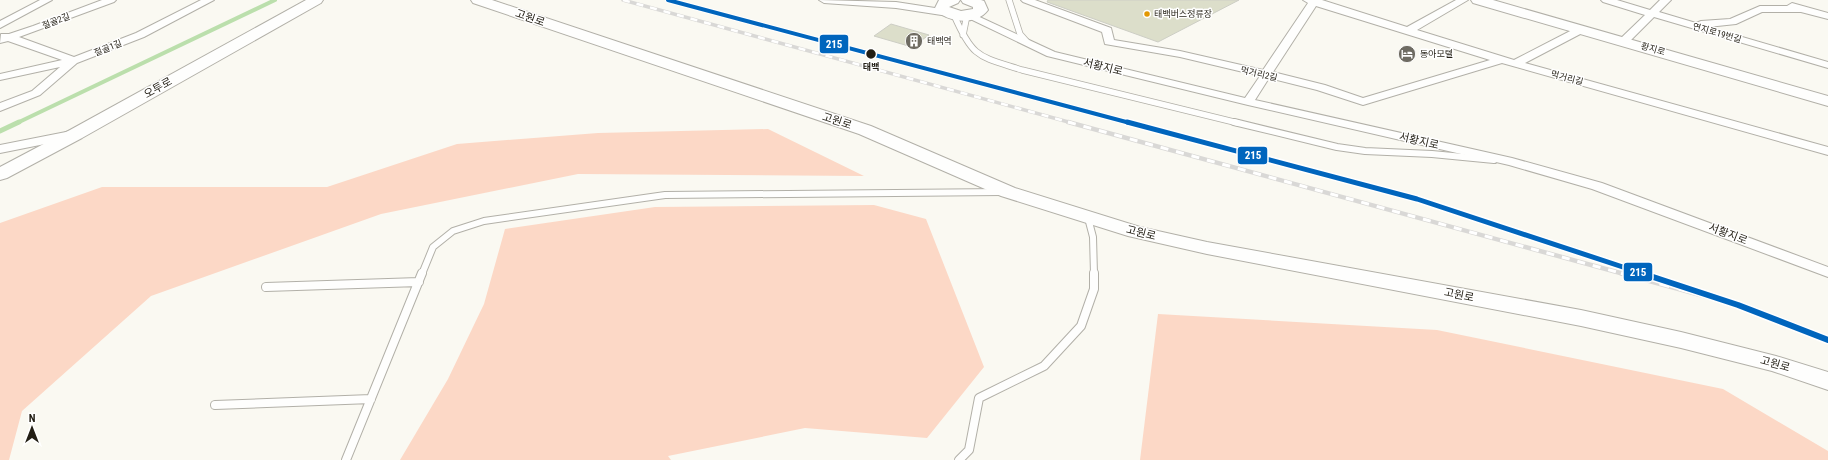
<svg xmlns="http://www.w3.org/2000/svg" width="1828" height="460" font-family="'Roboto Condensed','Noto Sans KR',sans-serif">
	<rect width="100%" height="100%" fill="#faf9f2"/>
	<!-- green -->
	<path fill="#fcd8c6" d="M768 129 864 176 578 174 381 214 151 296 22 411 9 460H0V223L102 187H327L457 144 598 133Z
		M874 205 926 219 984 367 927 438 805 428 668 456 671 460H400L448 379 484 304 505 229 655 207Z
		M1158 314 1437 330 1723 389 1828 451V460H1140Z"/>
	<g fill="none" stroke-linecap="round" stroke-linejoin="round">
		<!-- stream-far1 -->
		<path stroke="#bbdfac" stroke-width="4" d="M17 123 275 0"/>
		<!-- stream -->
		<path stroke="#bbdfac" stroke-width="5" d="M0 131 19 122"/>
	</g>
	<!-- building -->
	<path fill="#dcdeca" stroke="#cdcec5" d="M1048 0H1239L1158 42 1047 2Z
		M891 24 929 35 912 47 874 36Z"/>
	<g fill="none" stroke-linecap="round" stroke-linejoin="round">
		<defs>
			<path id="lane-far2" d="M1009 0 1020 34 1028 43
				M954 15C973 59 979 56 1022 70L1238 123
				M963 35 967 15"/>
			<path id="lane-far1" d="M1234 122 1337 147 1365 151 1432 154 1494 160
				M1088 218 1093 237 1094 274
				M422 274 433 247 453 231 484 221 665 195 1002 192"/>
			<path id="lane" d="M266 287 419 282
				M215 405 371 399
				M346 460 422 273
				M959 460 969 450 979 398 1044 366 1081 326 1094 289V273"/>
			<path id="street" d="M40 0H52L0 28V21Z
				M102 0H116L114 2 19 37 74 57 136 33 201 0H214L144 37 77 63 40 95 0 111V103L32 91 60 67 0 80V74L62 60 8 41 0 43 1 34H9L33 26Z
				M819 0 896 2 948 10 953 13 948 16 896 8 824 3Z
				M1021 0H1035L1111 28 1114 40 1180 51 1263 70 1308 3 1303 0H1322L1407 27 1456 0H1468L1417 30 1514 60 1578 27H1586L1587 29 1586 31 1525 63 1828 147V155L1502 63 1363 105 1317 90 1269 78 1255 100 1512 158 1602 183 1828 267V277L1592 189 1509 165 1248 105 1047 56 962 15 963 13H971L1055 52 1245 98 1260 76 1180 57 1105 44 1102 32 1023 2ZM1316 6 1490 60 1363 98 1325 85 1273 72Z
				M1601 0H1617L1650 10 1660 0H1671L1659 12 1696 23 1701 21 1730 19 1760 6H1787L1792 3 1828 13V19L1801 12H1762L1736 24 1708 27 1828 62V68L1654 17 1628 43H1620L1619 41 1620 39 1645 15 1603 2Z
				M71 131 75 132 77 135 75 138 0 153V145Z"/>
			<path id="secondary" d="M306 0H323L321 3 82 138 7 178 0 180V167L70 130Z
				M471 0H492L871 126 1015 188 1140 227 1207 242 1581 310 1681 332 1776 356 1828 372V390L1772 371 1681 348 1581 326 1207 254 1128 236 1001 196 859 134 473 3Z
				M939 0H960L958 3 949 7 961 11 973 9V7L963 3 961 0H981L984 1 988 10C977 26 945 23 935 8Z
				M1471 0H1493L1828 96V106L1473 3Z"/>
		</defs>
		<!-- lane-far2 casing -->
		<use href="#lane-far2" stroke="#b2b0a8" stroke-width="7"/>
		<!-- lane-far1 casing -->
		<use href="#lane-far1" stroke="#b2b0a8" stroke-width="8"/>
		<!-- lane casing -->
		<use href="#lane" stroke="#b2b0a8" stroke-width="10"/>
		<!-- street casing -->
		<use href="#street" stroke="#b2b0a8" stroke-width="2"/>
		<!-- secondary casing -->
		<use href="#secondary" stroke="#b2b0a8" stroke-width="2"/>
		<!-- lane-far2 -->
		<use href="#lane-far2" stroke="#fefefd" stroke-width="5.5"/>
		<!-- lane-far1 -->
		<use href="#lane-far1" stroke="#fefefd" stroke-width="6"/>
		<!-- lane -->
		<use href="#lane" stroke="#fefefd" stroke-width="8"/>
		<!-- street -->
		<use href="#street" fill="#fefefd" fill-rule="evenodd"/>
		<!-- secondary -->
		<use href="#secondary" fill="#fefefd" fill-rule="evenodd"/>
		<defs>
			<path id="rail-far2" d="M623 0 1072 123"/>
			<path id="rail-far1" d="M1068 122 1624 274"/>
			<path id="rail" d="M1621 273 1738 305"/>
		</defs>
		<!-- rail-far2 casing -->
		<use href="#rail-far2" stroke="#d9d8d6" stroke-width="3.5"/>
		<!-- rail-far1 casing -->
		<use href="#rail-far1" stroke="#d9d8d6" stroke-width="4.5"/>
		<!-- rail casing -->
		<use href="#rail" stroke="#d9d8d6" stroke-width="5"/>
		<!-- rail-far2 -->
		<use href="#rail-far2" stroke="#fff" stroke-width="2.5" stroke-dasharray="7" stroke-linecap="butt"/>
		<!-- rail-far1 -->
		<use href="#rail-far1" stroke="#fff" stroke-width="3" stroke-dasharray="8" stroke-linecap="butt"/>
		<!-- rail -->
		<use href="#rail" stroke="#fff" stroke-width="3.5" stroke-dasharray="10" stroke-linecap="butt"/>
		<defs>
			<path id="rail-1-far2" d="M668 0 1130 123"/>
			<path id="rail-1-far1" d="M1127 122 1417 199 1644 274"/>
			<path id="rail-1" d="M1641 273 1738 305 1828 340"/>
		</defs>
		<!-- rail-1-far2 casing -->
		<use href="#rail-1-far2" stroke="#fff" stroke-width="6"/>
		<!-- rail-1-far1 casing -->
		<use href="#rail-1-far1" stroke="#fff" stroke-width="8"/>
		<!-- rail-1 casing -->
		<use href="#rail-1" stroke="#fff" stroke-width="9"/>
		<!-- rail-1-far2 -->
		<use href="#rail-1-far2" stroke="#0065bd" stroke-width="4"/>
		<!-- rail-1-far1 -->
		<use href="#rail-1-far1" stroke="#0065bd" stroke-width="5"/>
		<!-- rail-1 -->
		<use href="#rail-1" stroke="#0065bd" stroke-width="6"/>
	</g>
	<!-- icons -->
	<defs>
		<symbol id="building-disc" viewBox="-11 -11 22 22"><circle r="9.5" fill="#6e6b62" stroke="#fff"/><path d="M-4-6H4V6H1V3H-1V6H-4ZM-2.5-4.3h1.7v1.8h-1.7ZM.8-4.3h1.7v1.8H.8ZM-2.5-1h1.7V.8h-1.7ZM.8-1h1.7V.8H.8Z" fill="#fff"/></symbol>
		<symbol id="hotel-disc" viewBox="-11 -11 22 22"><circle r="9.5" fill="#6e6b62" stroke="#fff"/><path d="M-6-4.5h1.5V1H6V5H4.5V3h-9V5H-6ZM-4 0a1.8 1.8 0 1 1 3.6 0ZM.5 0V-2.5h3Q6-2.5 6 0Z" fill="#fff"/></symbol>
	</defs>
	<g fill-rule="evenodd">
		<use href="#building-disc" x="904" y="31" width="20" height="20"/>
		<use href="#hotel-disc" x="1397" y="44" width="20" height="20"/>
	</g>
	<!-- markers -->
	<circle fill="#e29802" stroke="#fff" stroke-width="1.5" cx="1147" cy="14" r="3.5"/>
	<circle fill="#221e14" stroke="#fff" stroke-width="1.5" cx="871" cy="54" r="5.5"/>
	<g text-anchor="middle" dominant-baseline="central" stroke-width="3" stroke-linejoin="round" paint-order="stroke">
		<!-- far-bus labels -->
		<g font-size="9" fill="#221e14" stroke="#fff" text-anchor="start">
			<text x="1154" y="14">태백버스정류장</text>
		</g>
		<!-- far-street labels -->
		<g font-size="9" fill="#221e14" stroke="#fff">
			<text transform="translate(56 21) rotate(-21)">절골2길</text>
			<text transform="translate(1717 33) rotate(16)">연지로19번길</text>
			<text transform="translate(108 48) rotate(-22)">절골1길</text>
			<text transform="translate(1653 49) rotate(16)">황지로</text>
			<text transform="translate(1259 74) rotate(13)">먹거리2길</text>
			<text transform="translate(1567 78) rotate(15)">먹거리길</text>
		</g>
		<!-- far-poi labels -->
		<g font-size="9" fill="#221e14" stroke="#fff" text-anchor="start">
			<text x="927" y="41">태백역</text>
			<text x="1420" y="54">동아모텔</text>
		</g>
		<!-- far-stop labels -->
		<g font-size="9" font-weight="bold" fill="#221e14" stroke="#fff">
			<text x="871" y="67">태백</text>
		</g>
		<!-- street labels -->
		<g font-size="11" fill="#221e14" stroke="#fff">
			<text transform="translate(530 18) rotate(19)">고원로</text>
			<text transform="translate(1103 67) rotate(14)">서황지로</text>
			<text transform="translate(158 88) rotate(-29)">오투로</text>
			<text transform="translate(837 121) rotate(18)">고원로</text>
			<text transform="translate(1419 141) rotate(13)">서황지로</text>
			<text transform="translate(1141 233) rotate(14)">고원로</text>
			<text transform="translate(1728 234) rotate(21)">서황지로</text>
			<text transform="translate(1459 295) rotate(11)">고원로</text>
			<text transform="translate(1775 364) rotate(16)">고원로</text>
		</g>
	</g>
	<g stroke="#fff" stroke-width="1.5">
		<rect x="819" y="34" width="30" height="20" rx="4" fill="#0065bd"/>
		<rect x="1237" y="146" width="31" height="19" rx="4" fill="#0065bd"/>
		<rect x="1623" y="262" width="30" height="20" rx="4" fill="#0065bd"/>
	</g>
	<g font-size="11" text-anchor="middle" font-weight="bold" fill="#fff">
		<text x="834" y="48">215</text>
		<text x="1253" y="159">215</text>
		<text x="1638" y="276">215</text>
	</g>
	<!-- north arrow -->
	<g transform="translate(32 428)" stroke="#ffffff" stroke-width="3" paint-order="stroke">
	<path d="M0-3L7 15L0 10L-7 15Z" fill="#221e14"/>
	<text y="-6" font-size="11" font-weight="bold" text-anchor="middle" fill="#221e14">N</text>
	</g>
</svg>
